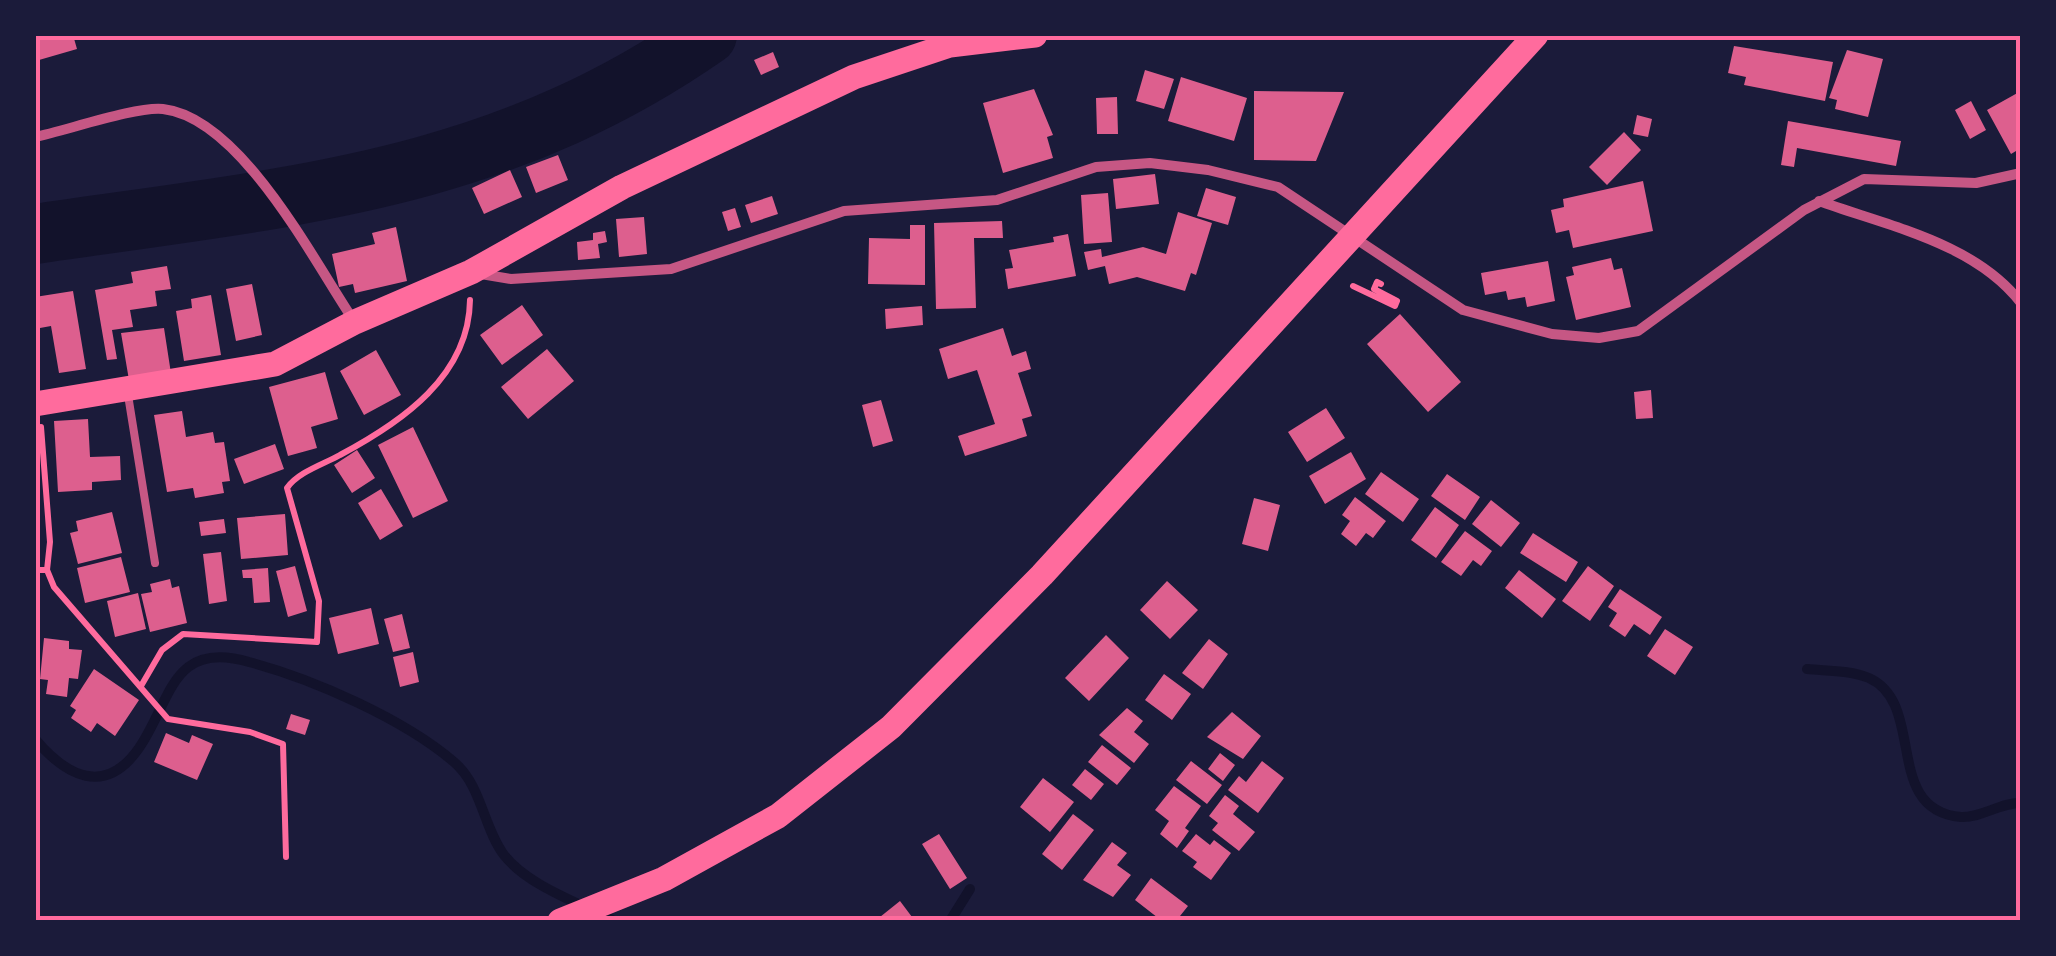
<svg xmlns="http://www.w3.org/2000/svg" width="2056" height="956" font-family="'DM Sans',sans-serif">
	<rect width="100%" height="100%" fill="#1b1b3a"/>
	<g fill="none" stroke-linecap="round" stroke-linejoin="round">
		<!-- stream -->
		<path stroke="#12122b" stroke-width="10" d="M1807 669C1827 671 1850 670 1869 678 1927 704 1882 810 1961 817 1981 818 2002 802 2021 803
			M35 739C66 776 105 797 139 748 171 702 171 639 249 662 313 679 404 719 454 762 482 786 483 827 504 855 528 886 580 903 614 921
			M950 921 970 889"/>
		<!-- river -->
		<path stroke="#12122b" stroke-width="60" d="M35 234C284 197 493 184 707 35"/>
	</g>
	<!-- building -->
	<path fill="#dd5f8e" d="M35 35H73L77 49 39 60Z
		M1734 46 1833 62 1825 101 1744 85 1746 77 1728 73Z
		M1847 50 1883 59 1868 117 1835 109 1837 100 1829 98Z
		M773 52 779 67 761 75 754 60Z
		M1145 70 1174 79 1164 109 1136 101Z
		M1181 77 1247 98 1234 141 1168 121Z
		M1034 89 1053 135 1047 137 1053 158 1003 173 983 103Z
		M1254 91 1344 92 1316 161 1254 160Z
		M2021 91V148L2011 154 1987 110Z
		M1117 97 1118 134H1097L1096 98Z
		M1971 101 1986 130 1970 139 1955 110Z
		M1637 115 1652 119 1648 137 1633 134Z
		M1788 121 1901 141 1896 166 1797 148 1794 167 1781 165Z
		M1624 132 1641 150 1607 185 1589 167Z
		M558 155 568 180 536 193 526 167Z
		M510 170 522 197 484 214 472 188Z
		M1155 174 1159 204 1116 209 1113 179Z
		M1643 181 1653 231 1573 248 1569 230 1556 233 1551 210 1564 207 1563 199Z
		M1206 188 1236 197 1228 225 1197 216Z
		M1108 193 1112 242 1084 244 1081 195Z
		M772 196 778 214 751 223 745 205Z
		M735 208 741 227 728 231 722 212Z
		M1178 212 1212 223 1196 275 1191 273 1185 291 1137 277 1109 284 1105 266 1088 270 1084 252 1101 249 1102 257 1143 247 1166 254Z
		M644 217 647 254 619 257 616 219Z
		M1002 221 1003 238H974L976 308 936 309 934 223Z
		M910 225H925V285L868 284 869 238 910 239Z
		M396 227 407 281 355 293 353 284 339 287 332 254 375 244 372 233Z
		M605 231 607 242 598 244 600 258 578 260 577 242 593 240V233Z
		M1068 234 1076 276 1008 289 1005 269 1013 268 1009 250 1054 242 1053 237Z
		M1611 258 1614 270 1622 268 1631 307 1576 320 1566 277 1574 275 1572 267Z
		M1548 261 1555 301 1527 307 1525 297 1508 300 1506 291 1485 295 1481 273Z
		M167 266 171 289 155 291 157 306 130 310 133 327 112 330 117 359 107 360 95 290 133 283 131 272Z
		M252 284 262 335 236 341 226 289Z
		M73 291 86 369 59 373 51 326 40 328 35 297Z
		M211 295 221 355 184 361 176 311 192 308 191 299Z
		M522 305 543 335 502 365 480 335Z
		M922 306 923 325 886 329 885 309Z
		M1400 314 1461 382 1428 412 1367 344Z
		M164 328 172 380 130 386 121 333Z
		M1003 328 1012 356 1026 351 1031 369 1018 373 1032 416 1022 419 1027 436 965 456 958 436 995 424 977 370 948 379 939 349Z
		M547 349 574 381 528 419 501 387Z
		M376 350 401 395 364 415 340 371Z
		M325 372 338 419 311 427 317 448 288 456 269 387Z
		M1651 390 1653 418 1636 419 1634 392Z
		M881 400 893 441 873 447 862 405Z
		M1326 408 1345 438 1307 462 1288 432Z
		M182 411 186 437 213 432 215 443 224 442 230 481 222 482 224 493 195 498 193 488 167 492 154 415Z
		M88 419 90 457 120 456 121 480 92 482V490L58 492 54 421Z
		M413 427 448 501 413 518 378 445Z
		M275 444 284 469 244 484 234 459Z
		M357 450 375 478 352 493 334 465Z
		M1351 452 1366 479 1325 504 1309 476Z
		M1381 472 1419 499 1403 522 1365 494Z
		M1447 474 1480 497 1465 520 1431 496Z
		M381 489 403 526 380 540 358 503Z
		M1355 497 1386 521 1373 538 1366 533 1356 546 1341 534 1350 521 1342 515Z
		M1254 498 1280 505 1268 551 1242 544Z
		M1491 500 1520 523 1501 547 1472 524Z
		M1435 507 1459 525 1436 558 1411 540Z
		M112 512 122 553 78 564 70 533 78 531 76 521Z
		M285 514 288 555 241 559 237 518Z
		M224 519 226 533 201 536 199 522Z
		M1465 531 1492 551 1481 566 1473 560 1461 576 1441 562Z
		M1533 533 1578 562 1566 582 1520 553Z
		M221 552 227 601 209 604 203 554Z
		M121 557 130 592 85 603 77 568Z
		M295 566 307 611 288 617 276 571Z
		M1588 566 1614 586 1590 621 1562 601Z
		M268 568 270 602 254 603 252 578H243L242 570Z
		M1519 570 1556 599 1542 618 1505 588Z
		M170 579 172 588 179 586 187 623 150 632 141 594 152 592 150 584Z
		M1167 581 1198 610 1170 639 1140 610Z
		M1620 589 1662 617 1650 635 1634 624 1625 637 1609 626 1617 613 1608 607Z
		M138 593 146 629 115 637 107 601Z
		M371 608 379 644 338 654 329 618Z
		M402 614 410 648 393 652 384 619Z
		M1665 629 1693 647 1675 675 1647 656Z
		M1106 635 1129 658 1089 701 1065 678Z
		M44 638 69 641V649L82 650 78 679 69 678 67 697 46 694 48 680 40 679Z
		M1209 639 1228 654 1203 689 1182 673Z
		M413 652 419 682 400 687 393 657Z
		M94 669 139 700 115 736 97 723 91 732 71 718 76 710 70 706Z
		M1164 674 1191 694 1172 720 1145 700Z
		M1127 708 1143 721 1134 732 1149 744 1134 763 1099 735Z
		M1232 712 1261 736 1243 759 1207 737Z
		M291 714 310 720 305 735 286 729Z
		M166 733 189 743 192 735 213 744 197 780 154 762Z
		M1102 745 1131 768 1117 785 1088 762Z
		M1220 753 1235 765 1223 781 1208 769Z
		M1191 761 1222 785 1207 804 1176 780Z
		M1262 761 1284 778 1258 813 1228 790 1239 776 1246 782Z
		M1085 769 1104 784 1091 800 1072 785Z
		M1043 778 1074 802 1050 832 1020 807Z
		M1174 786 1201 806 1185 828 1189 831 1177 848 1160 834 1169 821 1155 810Z
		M1225 795 1239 806 1233 814 1255 832 1239 851 1212 830 1218 823 1209 816Z
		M1073 814 1094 830 1062 870 1042 854Z
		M939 834 967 878 950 889 922 844Z
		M1196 834 1210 845 1214 840 1231 853 1211 880 1193 867 1197 862 1182 851Z
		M1112 842 1127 853 1117 865 1131 875 1113 897 1083 880Z
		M1151 878 1188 906 1176 921H1162L1135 900Z
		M900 901 915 921H875Z"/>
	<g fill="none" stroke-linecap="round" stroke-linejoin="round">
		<!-- path -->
		<path stroke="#ff6b9d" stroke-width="6" d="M1381 284 1377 282 1374 289 1397 301
			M1353 286 1395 306 1397 301
			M41 427 50 542 47 570
			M35 570H47L54 587 168 719 250 732 283 744 286 857
			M141 686 162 650 183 634 317 642 319 601 287 488C298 472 324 464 340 455 402 422 469 376 470 300"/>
		<!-- service -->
		<path stroke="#c65784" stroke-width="8" d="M128 395 155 563"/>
		<!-- minor -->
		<path stroke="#c65784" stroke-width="10" d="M35 137C65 131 137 106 163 109 241 118 313 260 354 321
			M1819 201C1888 226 1975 243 2021 303
			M481 274 511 279 671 269 844 211 997 200 1096 167 1150 163 1208 170 1278 187 1463 310 1552 334 1599 338 1638 331 1804 210 1864 179 1976 183 2021 173"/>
		<!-- trunk -->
		<path stroke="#ff6b9d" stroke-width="25" d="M35 404 275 364 355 322 471 272 622 187 854 77 950 45 1035 35
			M560 921 664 879 778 816 891 727 1042 575 1536 35"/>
	</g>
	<!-- border -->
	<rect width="2056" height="956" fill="none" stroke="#1b1b3a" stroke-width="75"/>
	<rect x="38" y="38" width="1980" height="880" fill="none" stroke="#ff6b9d" stroke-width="4"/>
</svg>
